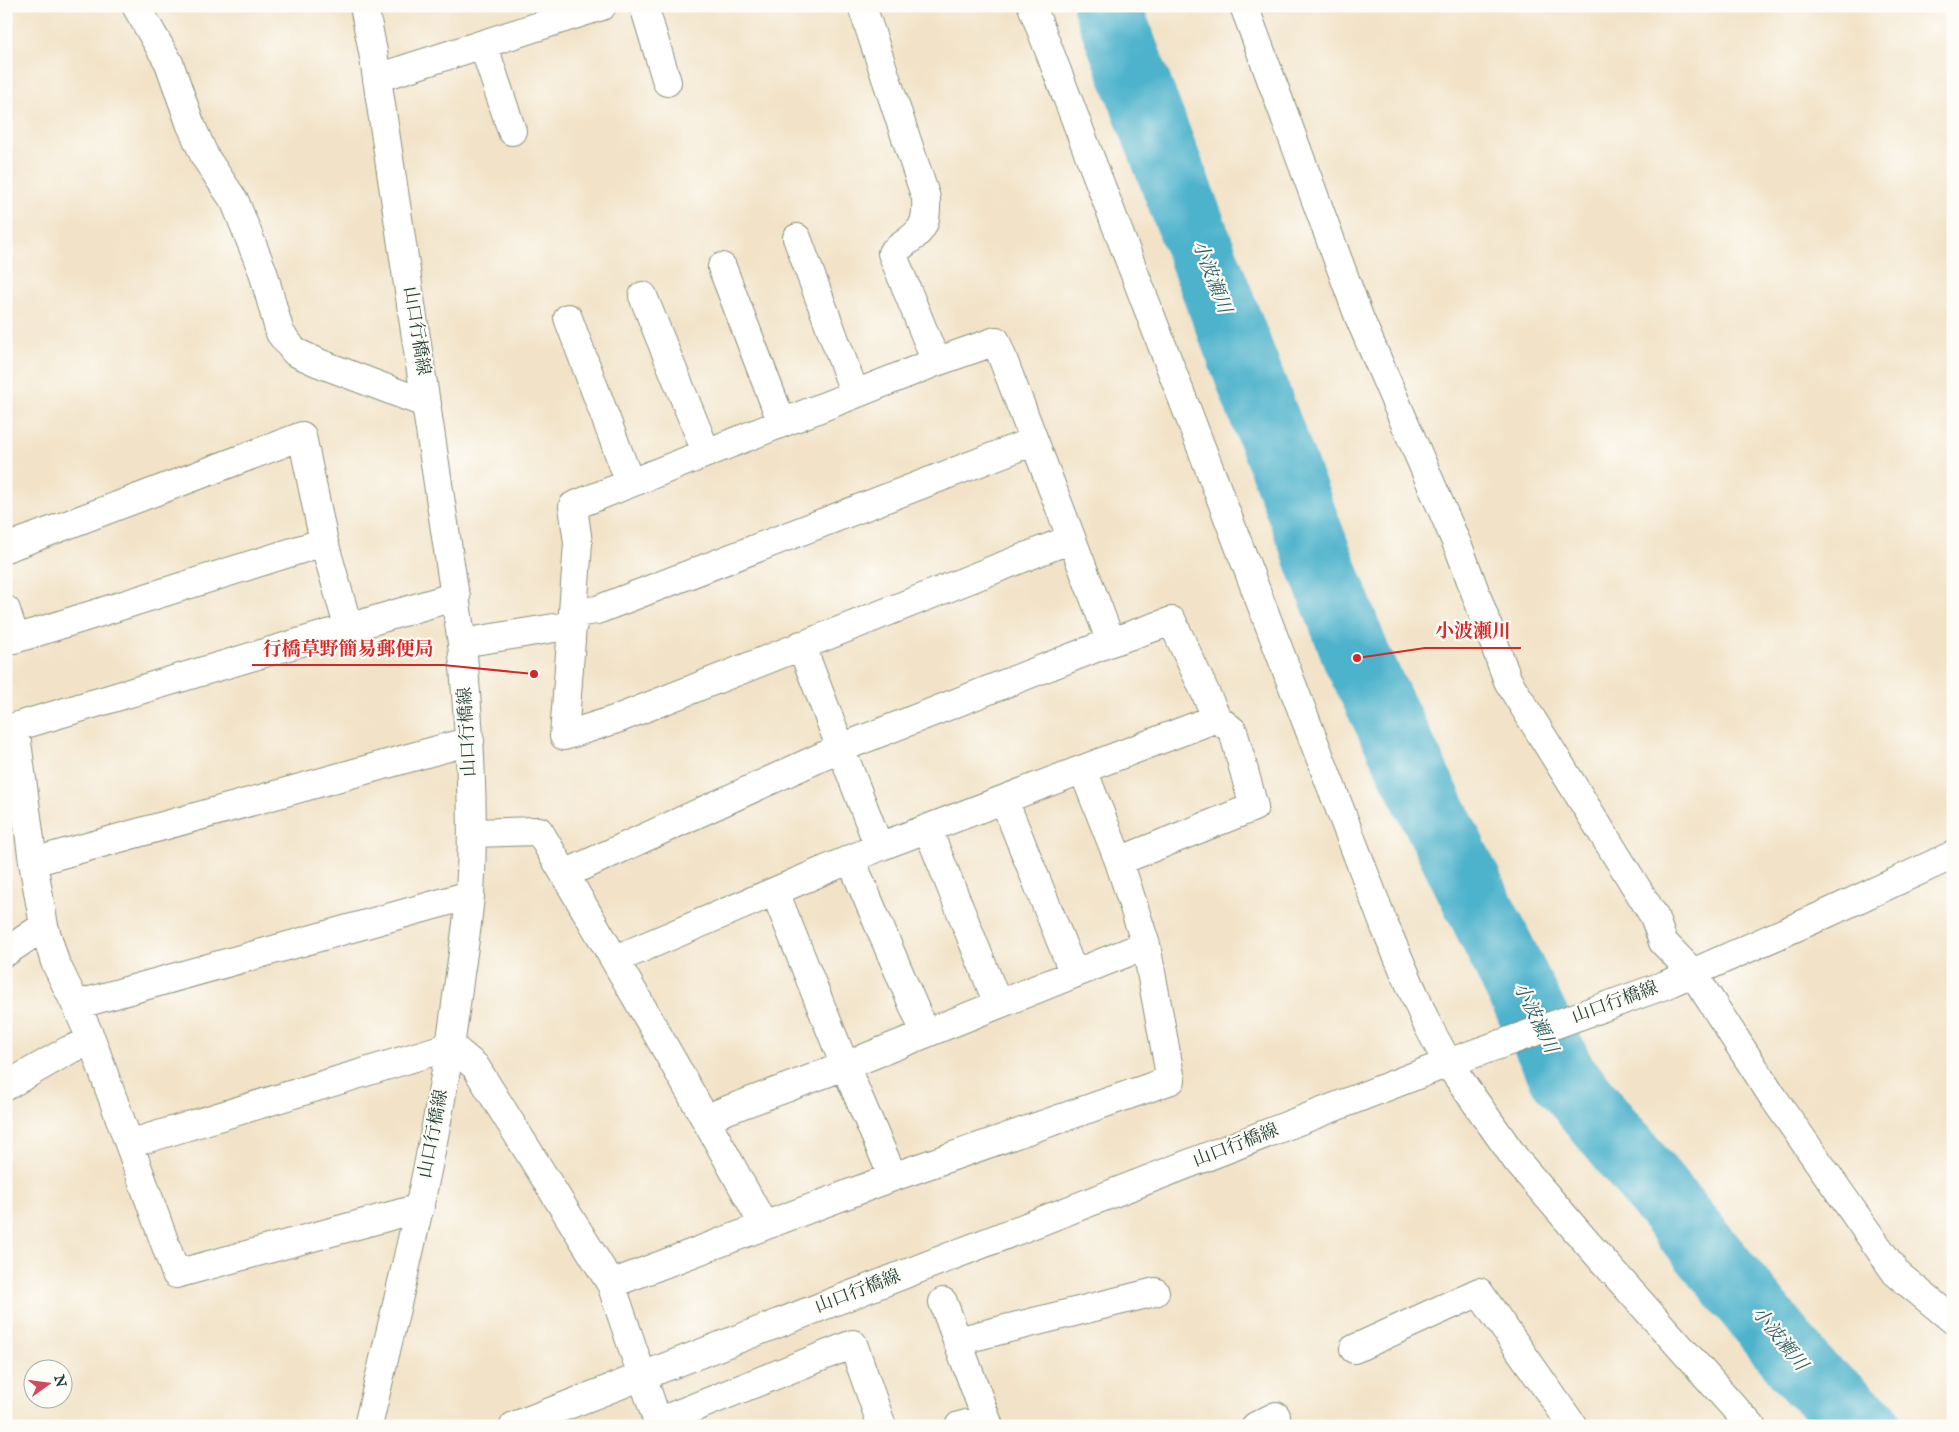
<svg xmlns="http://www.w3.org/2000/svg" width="1959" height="1432" font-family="'IM FELL English','Noto Serif JP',serif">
	<rect width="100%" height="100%" fill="#fdfcf7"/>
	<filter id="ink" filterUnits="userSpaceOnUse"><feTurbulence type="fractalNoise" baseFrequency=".02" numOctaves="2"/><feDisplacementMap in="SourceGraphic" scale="10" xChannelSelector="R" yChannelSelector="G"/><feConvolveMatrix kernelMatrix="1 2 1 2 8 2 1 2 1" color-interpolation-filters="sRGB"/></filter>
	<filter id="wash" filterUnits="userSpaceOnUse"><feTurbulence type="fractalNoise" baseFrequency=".0096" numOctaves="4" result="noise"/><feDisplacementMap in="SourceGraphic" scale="20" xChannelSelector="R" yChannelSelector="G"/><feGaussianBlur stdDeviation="1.12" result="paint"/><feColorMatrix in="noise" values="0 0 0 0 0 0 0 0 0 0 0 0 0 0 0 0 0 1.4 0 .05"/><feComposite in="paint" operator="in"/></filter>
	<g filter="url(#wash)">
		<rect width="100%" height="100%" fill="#f2e3c8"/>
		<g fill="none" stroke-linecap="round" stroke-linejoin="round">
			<!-- stream -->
			<path stroke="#4db2cc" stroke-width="11" d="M1951 6 1953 13"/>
			<!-- river -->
			<path stroke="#4db2cc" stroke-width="68" d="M1107 6 1357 658 1562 1074 1811 1379 1868 1426"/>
		</g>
	</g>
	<g filter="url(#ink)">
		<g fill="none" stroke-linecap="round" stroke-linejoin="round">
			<defs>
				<path id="street" d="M136 6 169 63 190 123 205 157 235 202 263 272 280 333 295 352 319 363 427 404
					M644 6 667 82
					M862 6 926 198C928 233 917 233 892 253L936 362
					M1032 6 1385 927 1427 1024 1448 1063 1517 1161 1588 1244 1751 1426
					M1244 6 1359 317 1460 551 1508 681 1654 916 1663 942 1692 972 1773 1097 1896 1273 1953 1320
					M483 44 512 131
					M377 78 602 6
					M797 238 855 394
					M722 267 782 423
					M643 296 706 452
					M568 318 630 483
					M1071 539 617 719 564 736 578 543 573 506 936 362 996 341 1111 642
					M6 548 302 436 324 542 348 626
					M6 610 15 639 324 542
					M574 613 597 610 1034 441
					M462 643 573 625
					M801 645 879 847
					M1004 800 1074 974
					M928 830 998 1004
					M472 833 539 831C616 961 692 1092 764 1226
					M851 860 925 1033
					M33 862 470 741
					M565 874 841 748 1111 642 1172 621 1217 718 1233 731 1254 807 1119 861
					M775 892 845 1066 893 1177
					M6 952 44 926
					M616 959 879 847 1217 718
					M76 1005 470 895
					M6 1086 69 1050 92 1041
					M706 1118 845 1066 1146 945
					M129 1144 451 1046 475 1066 611 1284 659 1426
					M420 1208 176 1274 92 1041 76 1005 55 962 44 926 33 862 15 727 456 596
					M611 1284 893 1177 1171 1080 1146 945 1119 861 1083 770
					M943 1302 989 1426
					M957 1341 1155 1292
					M1354 1349 1479 1292 1573 1426
					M658 1422 853 1344 882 1426
					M959 1426 986 1419
					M1256 1426 1276 1416"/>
				<path id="secondary" d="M364 6 373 52 462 643C469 726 475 810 470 894 468 923 463 952 459 981 441 1131 403 1278 368 1426
					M514 1426 1448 1063 1665 985 1828 913 1953 855"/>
			</defs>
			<!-- street casing -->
			<use href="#street" stroke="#88907e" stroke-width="30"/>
			<!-- secondary casing -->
			<use href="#secondary" stroke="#88907e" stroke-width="30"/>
			<!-- street -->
			<use href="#street" stroke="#fff" stroke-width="28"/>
			<!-- secondary -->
			<use href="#secondary" stroke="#fff" stroke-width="28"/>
		</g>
	</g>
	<g text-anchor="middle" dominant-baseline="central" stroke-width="4.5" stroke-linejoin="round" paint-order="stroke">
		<!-- street labels -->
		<g font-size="18" fill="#1f3d34" stroke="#fdfcf7">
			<text transform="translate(416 331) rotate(81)">山口行橋線</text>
			<text transform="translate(468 732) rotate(-93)">山口行橋線</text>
			<text transform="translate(1615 1003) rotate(-20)">山口行橋線</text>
			<text transform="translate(434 1134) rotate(-79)">山口行橋線</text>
			<text transform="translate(1236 1146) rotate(-21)">山口行橋線</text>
			<text transform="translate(858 1292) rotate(-21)">山口行橋線</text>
		</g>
		<!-- water labels -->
		<g font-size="19" font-style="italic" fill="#2d6062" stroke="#fdfcf7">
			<text transform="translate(1211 277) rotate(69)">小波瀬川</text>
			<text transform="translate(1535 1018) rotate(64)">小波瀬川</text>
			<text transform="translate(1779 1339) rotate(51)">小波瀬川</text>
		</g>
	</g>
	<!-- callouts -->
	<path fill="none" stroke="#d62828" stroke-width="2" d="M1357 658L1425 648H1521M534 674L443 665H252"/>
	<g fill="#d62828" stroke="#fdfcf7" stroke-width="2">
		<circle cx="1357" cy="658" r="5"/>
		<circle cx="534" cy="674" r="5"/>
	</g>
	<g font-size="19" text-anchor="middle" font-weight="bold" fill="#d62828" stroke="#fdfcf7" stroke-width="4.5" stroke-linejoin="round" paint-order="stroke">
		<text x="1473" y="637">小波瀬川</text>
		<text x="348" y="655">行橋草野簡易郵便局</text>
	</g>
	<!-- margin -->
	<rect width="1959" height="1432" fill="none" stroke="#fdfcf7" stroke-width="25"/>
	<!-- north arrow -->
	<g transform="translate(48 1384) rotate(76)"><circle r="24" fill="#fdfcf7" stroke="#a4b0a9"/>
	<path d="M0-4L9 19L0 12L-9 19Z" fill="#d1495b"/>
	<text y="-8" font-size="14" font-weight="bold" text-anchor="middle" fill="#1f3d34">N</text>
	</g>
</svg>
